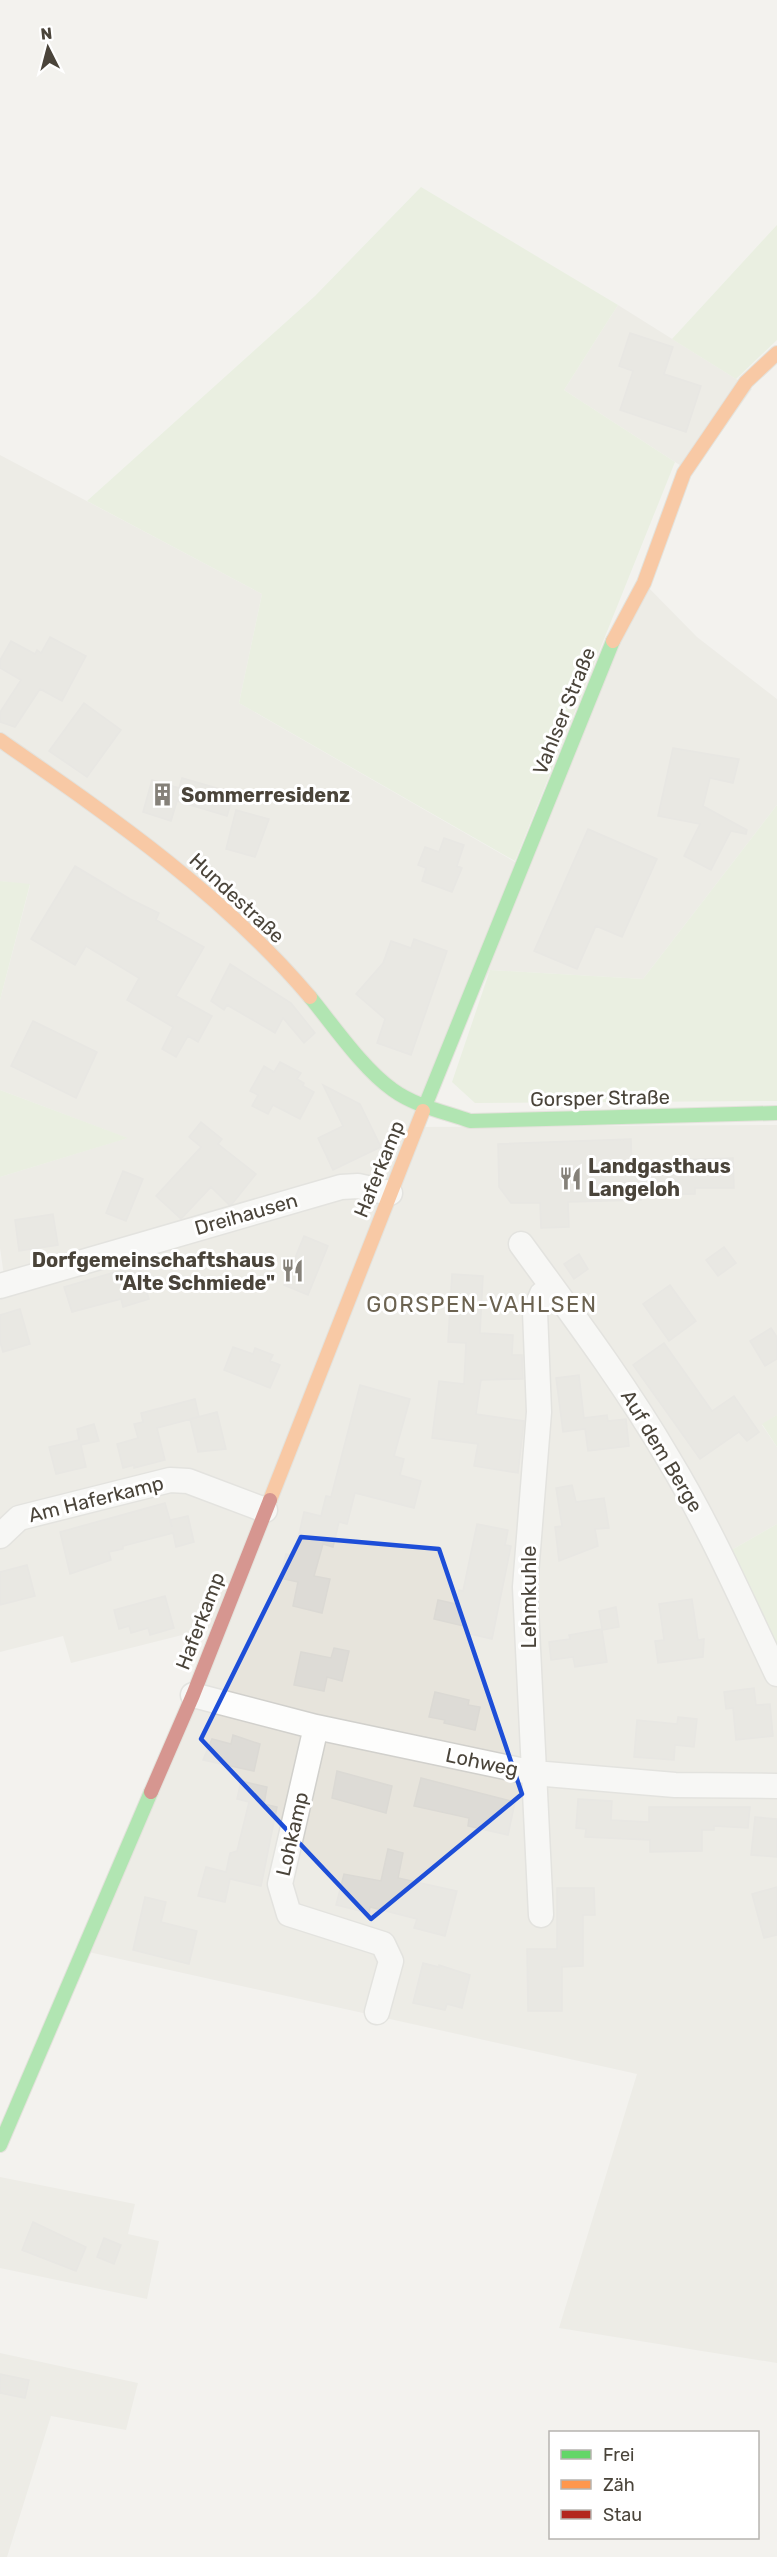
<svg xmlns="http://www.w3.org/2000/svg" width="777" height="2557" font-family="Rubik,sans-serif">
	<rect width="100%" height="100%" fill="#f3f2ee"/>
	<!-- residential -->
	<path fill="#e7e4dc" d="M618 305 752 389 692 473 564 390Z
		M0 455 262 594 239 703 522 866 644 583 697 637 777 699V805L643 979 490 970 414 1127 777 1125V1415L762 1425 777 1447V1524L728 1552 777 1653V2363L559 2328 637 2074 84 1951 218 1626 71 1663 63 1636 0 1652V1277L4 1276 0 1248V1177L127 1138 0 1090V1000L30 885 0 881Z
		M0 2177 135 2204 128 2234 159 2241 147 2299 0 2268Z
		M0 2353 138 2383 126 2430 51 2416 7 2557H0Z"/>
	<!-- green -->
	<path fill="#dfecd0" d="M421 187 618 305 564 390 675 462 515 861 239 703 262 594 87 501 315 296Z
		M777 225V340L736 379 672 339Z
		M777 805V1101L475 1103 452 1082 490 970 643 979Z
		M0 881 30 884 0 1000Z
		M0 1090 128 1138 0 1177Z
		M777 1415V1447L762 1424Z
		M777 1524V1653L728 1552Z"/>
	<!-- building -->
	<path fill="#dddbd6" stroke="#dbd9d4" stroke-width="1.5" d="M630 333 673 347 664 374 701 386 686 432 620 410 633 371 619 366Z
		M50 637 86 656 62 701 40 689 15 727 0 722V712L21 680 0 668V660L11 641 35 654 37 650 41 653Z
		M84 703 121 730 87 777 49 751Z
		M673 748 739 759 733 783 710 778 703 806 747 830 746 834 731 831 711 870 684 856 700 824 658 816Z
		M182 778 234 793 227 816 177 801 171 821 143 812 152 780 179 788Z
		M236 810 269 819 255 857 226 849Z
		M588 829 657 859 622 937 596 926 577 969 534 951Z
		M444 838 464 845 457 866 462 868 452 892 422 881 426 868 418 865 425 847 439 852Z
		M75 866 130 899 159 913 156 920 204 947 176 996 212 1016 198 1042 188 1036 176 1057 162 1049 173 1027 127 1000 139 978 86 946 75 965 31 939Z
		M414 939 447 951 411 1055 377 1043 385 1019 356 994 383 963 391 941 411 948Z
		M230 964 291 1003 315 1033 304 1043 283 1018 275 1033 227 1005 224 1010 211 1001Z
		M33 1021 97 1052 76 1098 11 1066Z
		M280 1062 301 1073 297 1079 304 1083 303 1086 314 1092 300 1119 273 1105 268 1114 252 1106 258 1095 250 1091 264 1066 274 1072Z
		M323 1085 360 1104 381 1147 333 1170 318 1138 343 1126Z
		M201 1122 222 1139 218 1144 256 1174 232 1204 229 1205 211 1187 181 1219 156 1196 201 1147 189 1137Z
		M631 1139 632 1172 668 1170 667 1160 733 1158 734 1188H695V1194L641 1195V1200L568 1202 569 1227 541 1228 540 1203H511L499 1187 498 1144Z
		M123 1171 143 1179 126 1221 106 1213Z
		M53 1214 58 1245 19 1251 15 1220Z
		M304 1236 328 1246 308 1295 284 1285Z
		M724 1247 736 1263 718 1276 706 1260Z
		M579 1254 588 1269 574 1279 564 1264Z
		M139 1265 149 1299 123 1307 121 1299 72 1312 64 1287Z
		M452 1274 483 1276 480 1333 513 1335 512 1355H522L523 1379 481 1380 476 1414 524 1421 518 1473 474 1466 478 1444 432 1438 439 1381 464 1384 466 1343 448 1342Z
		M670 1285 696 1321 669 1341 643 1304Z
		M20 1309 30 1344 3 1352 0 1342V1315Z
		M771 1328 777 1337V1359L765 1366 750 1341Z
		M664 1343 712 1411 734 1396 759 1432 747 1441 739 1432 700 1459 633 1365Z
		M233 1347 253 1354 255 1348 273 1355 270 1361 280 1365 270 1388 224 1370Z
		M579 1375 584 1418 607 1415 608 1421 626 1419 629 1446 588 1451 585 1429 563 1432 556 1378Z
		M360 1385 410 1399 394 1456 404 1459 400 1475 421 1481 414 1508 355 1493 347 1524 339 1522 333 1547 323 1544 314 1576 330 1579 322 1613 293 1606 298 1582 280 1578 286 1554 294 1556 304 1512 321 1516 326 1496 331 1497Z
		M195 1399 199 1417 157 1428 165 1460 134 1468V1465L123 1468 117 1444 138 1438 134 1424 143 1422 141 1413Z
		M217 1412 226 1449 198 1452 190 1419Z
		M94 1424 99 1441 81 1445 86 1467 56 1474 49 1447 79 1440 77 1429Z
		M572 1485 576 1502 604 1498 609 1528 595 1529 598 1546 559 1561 555 1527 562 1526 556 1488Z
		M165 1503 172 1527 170 1520 188 1516 194 1542 176 1547 173 1533 123 1546V1549L109 1552 111 1560 70 1574 60 1532Z
		M477 1524 508 1530 505 1545 511 1546 492 1639 466 1633 468 1627 434 1619 438 1600 456 1604 459 1590 463 1591Z
		M27 1565 35 1596 0 1605V1572Z
		M165 1596 174 1628 150 1635 148 1628 131 1633 129 1626 119 1629 114 1610Z
		M692 1599 698 1640 704 1639 703 1657 658 1663 655 1641 664 1640 659 1604Z
		M616 1607 619 1627 602 1630 607 1662 575 1667 573 1657 551 1660 549 1642 570 1639 569 1635 602 1629 599 1611Z
		M334 1648 349 1651 342 1681 327 1677 324 1691 294 1685 301 1652 331 1658Z
		M754 1688 756 1705 770 1704 773 1736 736 1740 733 1708 726 1709 724 1692Z
		M435 1692 469 1700 468 1705 480 1707 475 1730 444 1723 445 1720 429 1717Z
		M678 1717 697 1719 694 1747 675 1745 674 1760 634 1757 637 1720 677 1724Z
		M233 1735 260 1744 254 1771 203 1760 212 1739 231 1744Z
		M337 1771 392 1786 386 1813 332 1798Z
		M421 1778 515 1802 508 1835 468 1826 469 1818 414 1806Z
		M241 1781 267 1787 264 1804 277 1807 261 1886 230 1879 225 1902 198 1896 206 1867 226 1872 230 1853 237 1851 249 1802 237 1799Z
		M578 1799 612 1801 611 1820 649 1822V1807H750L748 1828 714 1826V1830H702V1851L650 1852V1840L585 1837 586 1829 576 1828Z
		M755 1817 777 1819V1857L751 1855Z
		M388 1849 403 1853 398 1878 457 1891 445 1936 414 1928 417 1919 370 1907 369 1913 336 1905 344 1874 381 1881Z
		M777 1887V1935L764 1938 752 1894Z
		M557 1888H594L595 1915H583V1966L562 1967V2011H528L527 1949H557Z
		M145 1897 166 1902 161 1922 197 1931 189 1964 133 1950Z
		M423 1963 439 1967V1965L470 1975 462 2008 447 2004 445 2010 413 2003Z
		M33 2222 86 2247 76 2271 22 2250Z
		M104 2238 121 2245 114 2264 97 2257Z
		M0 2374 29 2380 25 2398 0 2393Z"/>
	<g fill="none" stroke-linecap="round" stroke-linejoin="round">
		<defs>
			<path id="street" d="M521 1244C572 1314 624 1383 668 1458 710 1527 742 1601 777 1674
				M0 1286 341 1187 358 1186 390 1193
				M0 1536 19 1518 170 1480 188 1481 265 1510
				M193 1695 316 1727 534 1773 675 1785 777 1786
				M316 1727 280 1884 289 1914 383 1944 391 1961 377 2012
				M541 1915 525 1587 539 1412 535 1311 542 1294 552 1287"/>
			<path id="fast" d="M310 997C333 1025 363 1069 393 1090 415 1106 445 1112 470 1121L777 1113
				M423 1111 613 641
				M0 2145 151 1792"/>
			<path id="slow" d="M613 641 644 583 684 473 746 382 777 353
				M0 740C111 817 222 893 310 997
				M270 1500 423 1111"/>
			<path id="jam" d="M151 1792 193 1695 270 1500"/>
		</defs>
		<!-- street casing -->
		<use href="#street" stroke="#d1d0cc" stroke-width="27"/>
		<!-- fast casing -->
		<use href="#fast" stroke="#d2cfc5" stroke-width="16"/>
		<!-- slow casing -->
		<use href="#slow" stroke="#d2cfc5" stroke-width="16"/>
		<!-- jam casing -->
		<use href="#jam" stroke="#d2cfc5" stroke-width="16"/>
		<!-- street -->
		<use href="#street" stroke="#fdfdfc" stroke-width="24"/>
		<!-- fast -->
		<use href="#fast" stroke="#63d668" stroke-width="14"/>
		<!-- slow -->
		<use href="#slow" stroke="#ff974d" stroke-width="14"/>
		<!-- jam -->
		<use href="#jam" stroke="#b3261e" stroke-width="14"/>
	</g>
	<!-- marked area -->
	<path d="M0 0H777V2557H0ZM301 1537 439 1549 522 1794 371 1919 201 1739Z" fill="#f3f2ee" fill-opacity=".55" fill-rule="evenodd"/>
	<path fill="none" stroke="#1d4ed8" stroke-width="4.5" stroke-linejoin="round" d="M301 1537 439 1549 522 1794 371 1919 201 1739Z"/>
	<!-- icons -->
	<defs>
		<symbol id="building-bare" viewBox="-9 -9 18 18"><path d="M-4-6H4V6H1V3H-1V6H-4ZM-2.5-4.3h1.7v1.8h-1.7ZM.8-4.3h1.7v1.8H.8ZM-2.5-1h1.7V.8h-1.7ZM.8-1h1.7V.8H.8Z" fill="#858179" stroke="#fff" stroke-width="2.5" paint-order="stroke"/></symbol>
		<symbol id="restaurant-bare" viewBox="-9 -9 18 18"><path d="M-5-6h1v4h1v-4h1v4h1v-4h1v5L-1.5 .5V6h-2V.5L-5-1ZM5-6V6H3V1.5H1.5Q1.5-4 5-6Z" fill="#858179" stroke="#fff" stroke-width="2.5" paint-order="stroke"/></symbol>
	</defs>
	<g fill-rule="evenodd">
		<use href="#building-bare" x="146" y="778" width="33" height="33"/>
		<use href="#restaurant-bare" x="554" y="1162" width="33" height="33"/>
		<use href="#restaurant-bare" x="276" y="1254" width="33" height="33"/>
	</g>
	<g text-anchor="middle" dominant-baseline="central" stroke-width="6" stroke-linejoin="round" paint-order="stroke">
		<!-- street labels -->
		<g font-size="20" fill="#4a443a" stroke="#fff">
			<text transform="translate(564 711) rotate(-68)">Vahlser Straße</text>
			<text transform="translate(237 898) rotate(43)">Hundestraße</text>
			<text transform="translate(600 1098) rotate(-1)">Gorsper Straße</text>
			<text transform="translate(379 1169) rotate(-68)">Haferkamp</text>
			<text transform="translate(246 1214) rotate(-16)">Dreihausen</text>
			<text transform="translate(662 1451) rotate(59)">Auf dem Berge</text>
			<text transform="translate(96 1499) rotate(-14)">Am Haferkamp</text>
			<text transform="translate(529 1597) rotate(-90)">Lehmkuhle</text>
			<text transform="translate(200 1621) rotate(-69)">Haferkamp</text>
			<text transform="translate(482 1762) rotate(12)">Lohweg</text>
			<text transform="translate(292 1834) rotate(-77)">Lohkamp</text>
		</g>
		<!-- poi labels -->
		<g font-size="20" font-weight="bold" fill="#4a443a" stroke="#fff" text-anchor="start">
			<text x="181" y="795">Sommerresidenz</text>
			<text x="588" y="1166">Landgasthaus<tspan x="588" dy="23">Langeloh</tspan></text>
			<text x="275" y="1260" text-anchor="end">Dorfgemeinschaftshaus<tspan x="275" dy="23">"Alte Schmiede"</tspan></text>
		</g>
		<!-- quarter labels -->
		<g font-size="22" letter-spacing="1.5" fill="#6c6351" stroke="#fff">
			<text x="482" y="1304">GORSPEN-VAHLSEN</text>
		</g>
	</g>
	<!-- legend -->
	<rect x="549" y="2431" width="210" height="108" fill="#ffffff" stroke="#b7b4b0" stroke-width="1.5"/>
	<rect x="561" y="2450" width="30" height="9" fill="#63d668" stroke="#b7b4b0" stroke-width="1.5"/>
	<text x="603" y="2461" font-size="18" fill="#4a443a">Frei</text>
	<rect x="561" y="2480" width="30" height="9" fill="#ff974d" stroke="#b7b4b0" stroke-width="1.5"/>
	<text x="603" y="2491" font-size="18" fill="#4a443a">Zäh</text>
	<rect x="561" y="2510" width="30" height="9" fill="#b3261e" stroke="#b7b4b0" stroke-width="1.5"/>
	<text x="603" y="2521" font-size="18" fill="#4a443a">Stau</text>
	<!-- north arrow -->
	<g transform="translate(48 48) rotate(354)" stroke="#ffffff" stroke-width="4.5" paint-order="stroke">
	<path d="M0-4.5L10 22L0 15L-10 22Z" fill="#4a443a"/>
	<text y="-9" font-size="16" font-weight="bold" text-anchor="middle" fill="#4a443a">N</text>
	</g>
</svg>
